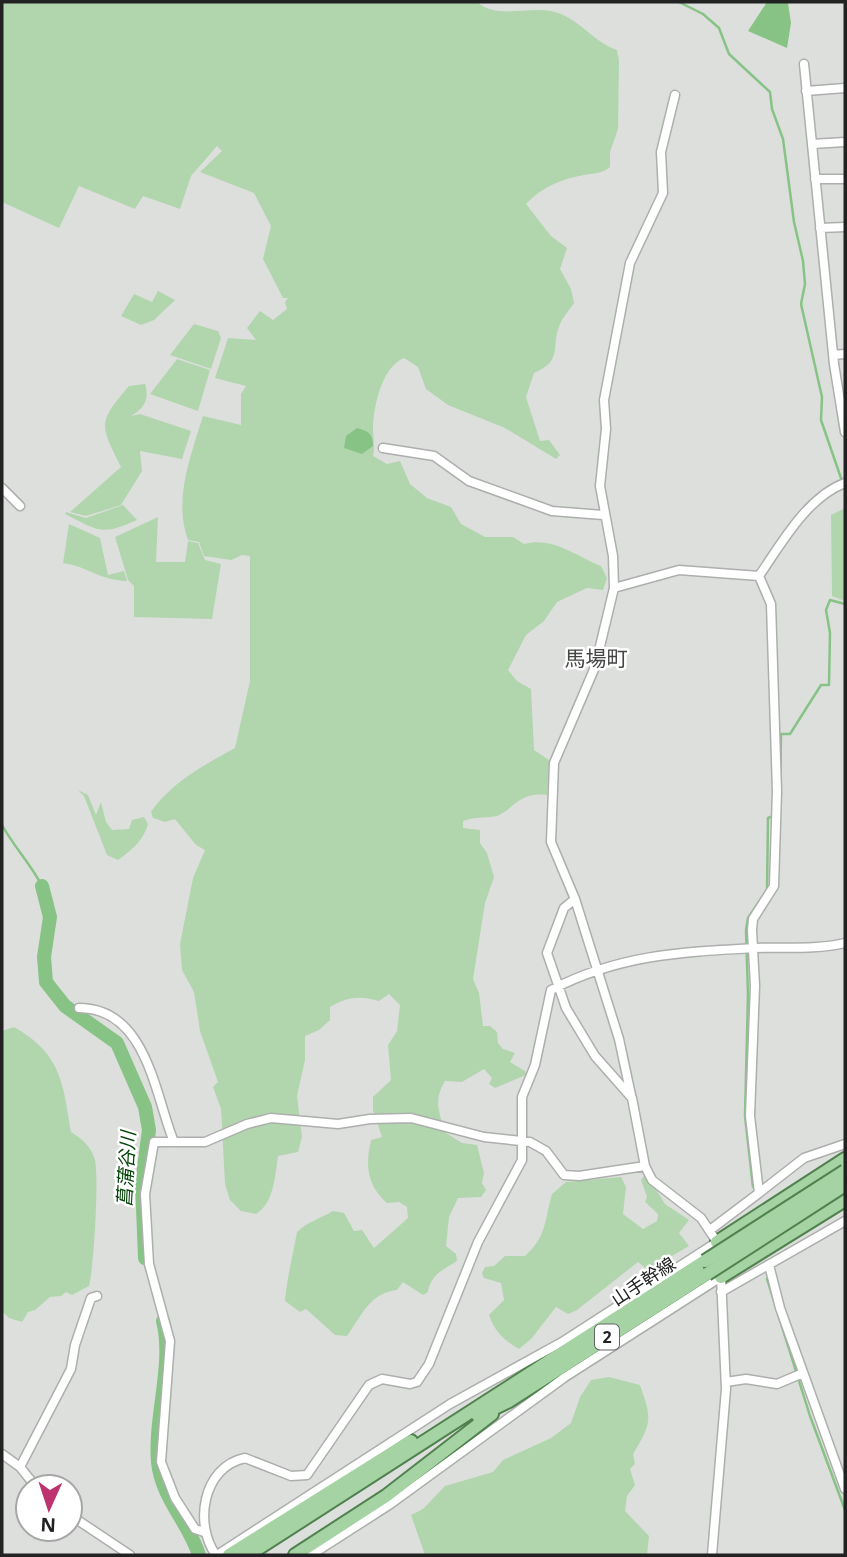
<svg xmlns="http://www.w3.org/2000/svg" width="847" height="1557" font-family="'Noto Sans','Noto Sans JP',sans-serif">
	<rect width="100%" height="100%" fill="#dddfdd"/>
	<!-- green -->
	<path fill="#b1d6ae" d="M2 2H477C496 19 526 7 551 11 578 16 591 41 617 50L619 60 618 129 610 152V167C602 174 594 173 584 175 561 179 542 187 526 204L551 236 567 248 560 269 571 289 574 303C570 309 564 316 561 322 549 346 565 360 534 373L526 397 540 441 549 440 560 455 556 459 505 428 448 405 426 389 418 367 404 358C382 367 374 405 373 427 373 437 375 446 373 456L387 464 400 461 410 484 427 498 451 507 461 524 485 537H513L524 544C552 536 576 556 601 566L607 578 603 590 587 588 557 602 544 621 526 635 508 670 517 681 531 689 534 750 549 760 547 795C515 791 512 815 491 817 480 818 474 817 463 821V828L480 830V843L487 853 494 877 485 903 473 979 479 993 483 1026H490L497 1032 498 1043 503 1049 515 1053 510 1062 525 1071 526 1075 495 1088 489 1084 492 1078 484 1069 462 1082 445 1081C433 1100 439 1113 446 1133L462 1143 477 1145 484 1173 482 1183 486 1190 481 1197 458 1198 449 1217 446 1246 456 1254 457 1261C443 1270 431 1274 428 1292L423 1295 403 1282 397 1290C370 1293 362 1315 347 1336L335 1335 306 1309 300 1312 285 1301C287 1277 293 1255 297 1232 308 1221 320 1219 333 1211L344 1213 354 1231 362 1230 374 1248 408 1218 407 1207 399 1202 387 1203C367 1186 365 1165 371 1140L382 1137 373 1110V1097L391 1080 388 1045 397 1031 400 1005 389 994 379 1001C359 996 349 996 330 1007V1020L319 1030 305 1036V1060L297 1096 302 1137 298 1152 278 1156C275 1176 274 1203 256 1214L241 1211 230 1200 225 1184 221 1109 213 1087 218 1082 200 1031 194 992 182 970 180 944 193 878 205 850 196 845 175 819 165 822 153 818 151 812C170 783 206 764 235 748L250 681V556L242 555 231 560 204 556 199 542 188 540C173 500 191 455 203 416L241 425V394L246 386 215 378 228 338 256 340 247 328 260 311 273 320 287 309 285 302 288 298H283L263 259 271 226 254 193 200 172 222 151 217 146 191 176 180 209 143 196 135 209 79 186 59 228 2 202Z
		M158 291 175 300 154 320 141 325 121 316 134 294 152 302Z
		M194 324 218 331 221 338 211 369 170 355Z
		M177 359 210 370 198 411 150 394Z
		M145 384C150 399 144 409 131 416L140 414 191 431 182 459 140 451 142 471 121 505 86 516 70 512 121 467C100 425 97 423 129 386Z
		M123 505 137 520C102 536 98 531 65 514L66 512 86 518Z
		M845 508V601L832 596 831 515Z
		M158 517 156 562H185L188 541 198 543 205 560 221 564 212 619 134 617V586L128 580 115 537Z
		M69 524 100 538 108 575 124 571 127 581C99 580 89 567 63 563Z
		M78 790 88 795 96 815 101 802 106 822 112 830 129 829 132 820 144 817 148 824C144 840 131 851 118 860L107 855 84 796Z
		M14 1027C61 1054 63 1082 71 1132 82 1139 91 1146 95 1160 99 1178 94 1267 89 1286L72 1295 66 1292 61 1296 50 1297 35 1310 28 1312 22 1322 9 1318 2 1311V1031Z
		M646 1173 665 1204 689 1220 679 1233 689 1246 648 1270 638 1262 577 1310 568 1314 556 1307 532 1338 519 1349C504 1340 495 1332 489 1315L504 1300 501 1283 484 1278 482 1273 485 1267 494 1266 505 1256H525C547 1236 544 1222 552 1194L566 1182 621 1177 626 1187 623 1214 643 1229 657 1221 658 1214 645 1202 647 1197 641 1180Z
		M609 1377 640 1385C652 1419 652 1423 633 1454L635 1464 630 1469 635 1485 627 1496 625 1511 649 1536 647 1555H425L411 1515 423 1509 445 1486 493 1472 503 1460 551 1438 571 1423 580 1397 591 1380Z"/>
	<!-- water -->
	<path fill="#88c386" d="M767 2 788 3 791 23 787 48 748 31Z
		M357 428C369 431 373 434 373 446L362 454 344 448 346 436Z"/>
	<g fill="none" stroke-linecap="round" stroke-linejoin="round">
		<!-- stream -->
		<path stroke="#88c386" stroke-width="2.5" d="M679 2 703 14 719 28 729 54 770 92 772 109 783 139 794 222 803 261 805 284 801 304 822 397 821 420 842 481
			M780 807 781 734H790L821 685H829L830 633 826 610 830 600 845 604
			M2 825C14 847 31 864 42 886
			M767 891 768 818 773 816
			M753 1187 745 1116 748 995 746 930 748 918 763 896
			M767 1279 810 1416 845 1510"/>
		<!-- river -->
		<path stroke="#88c386" stroke-width="14" d="M42 886 50 917 44 957 46 982 65 1006 117 1043 145 1107 149 1130 142 1183 145 1258
			M163 1321C174 1364 154 1417 158 1462 161 1497 189 1523 199 1555"/>
		<defs>
			<path id="street" d="M804 64 834 364 845 432
				M806 91 845 88
				M675 95 661 152 663 193 630 263 604 400 606 429 600 486 613 556 614 588 595 667 554 763 551 842 575 899 564 908 547 953 566 1008 595 1056 632 1098 645 1166 652 1180 701 1218 719 1245
				M812 144 845 142
				M815 179H845
				M820 228 845 227
				M833 355 845 354
				M383 448 434 456 469 481 552 511 603 515
				M2 488 20 506
				M759 576C781 544 807 497 845 483
				M614 588 679 570 759 576
				M575 899 619 1039 631 1095
				M79 1008C147 1008 155 1096 174 1142
				M759 1193 804 1158 845 1144
				M710 1230 759 1193 750 1116 755 986 752 930 753 919 774 886 777 791 771 604 759 576
				M769 1265 780 1308 845 1489
				M721 1292 845 1221
				M726 1382 746 1379 777 1384 803 1373
				M2 1454 20 1467 36 1487
				M20 1467 71 1369 75 1345 91 1298 97 1296
				M70 1515 130 1555
				M204 1532 195 1529 175 1498 161 1462 170 1341 149 1264 145 1194 154 1142H205L247 1124 271 1118 338 1124 370 1119 411 1118 484 1137 530 1142 546 1151 564 1175 579 1176 645 1166
				M216 1555C194 1525 202 1467 245 1458L291 1476 307 1475 369 1385 382 1379 410 1384 417 1382 429 1364 478 1242 522 1160V1097L535 1065 551 990C618 955 680 952 754 948 784 947 816 950 845 943
				M217 1555 450 1404 562 1342 717 1242
				M311 1555 389 1505 565 1377 721 1277
				M712 1555 726 1389 721 1276"/>
			<path id="primary" d="M717 1242 845 1159
				M721 1277 845 1200
				M478 1416 509 1401 707 1274
				M229 1555 411 1441
				M248 1555 705 1261
				M295 1555 386 1496 492 1414"/>
		</defs>
		<!-- street casing -->
		<use href="#street" stroke="#acafac" stroke-width="11"/>
		<!-- primary casing -->
		<use href="#primary" stroke="#50824e" stroke-width="16"/>
		<!-- street -->
		<use href="#street" stroke="#fff" stroke-width="8"/>
		<!-- primary -->
		<use href="#primary" stroke="#a5d3a4" stroke-width="12"/>
		<defs>
			<path id="primary-bridge" d="M705 1261 845 1171
				M707 1274 845 1185"/>
		</defs>
		<!-- primary-bridge casing -->
		<use href="#primary-bridge" stroke="#50824e" stroke-width="16" stroke-linecap="butt"/>
		<!-- primary-bridge -->
		<use href="#primary-bridge" stroke="#a5d3a4" stroke-width="12"/>
	</g>
	<g text-anchor="middle" dominant-baseline="central" stroke-width="5" stroke-linejoin="round" paint-order="stroke">
		<!-- shield labels -->
		<rect fill="#fff" stroke="#646464" stroke-width="2" x="595" y="1324.5" width="24" height="25" rx="5"/>
		<g font-size="16" font-weight="bold" fill="#212221">
			<text x="607" y="1337">2</text>
		</g>
		<!-- street labels -->
		<g font-size="18" fill="#212221" stroke="#fff">
			<text transform="translate(643 1281) rotate(-33)">山手幹線</text>
		</g>
		<!-- water labels -->
		<g font-size="19" font-style="italic" fill="#044508" stroke="#fff">
			<text transform="translate(126 1169) rotate(-87)">菖蒲谷川</text>
		</g>
		<!-- quarter labels -->
		<g font-size="21" fill="#444644" stroke="#fff">
			<text x="596" y="658">馬場町</text>
		</g>
	</g>
	<!-- border -->
	<rect width="847" height="1557" fill="none" stroke="#212221" stroke-width="7"/>
	<!-- north arrow -->
	<g transform="translate(49 1508) rotate(183)"><circle r="33" fill="#ffffff" stroke="#a6a7a6" stroke-width="2"/>
	<path d="M0-5L12 26L0 18L-12 26Z" fill="#bc336f"/>
	<text y="-10" font-size="19" font-weight="bold" text-anchor="middle" fill="#212221">N</text>
	</g>
</svg>
